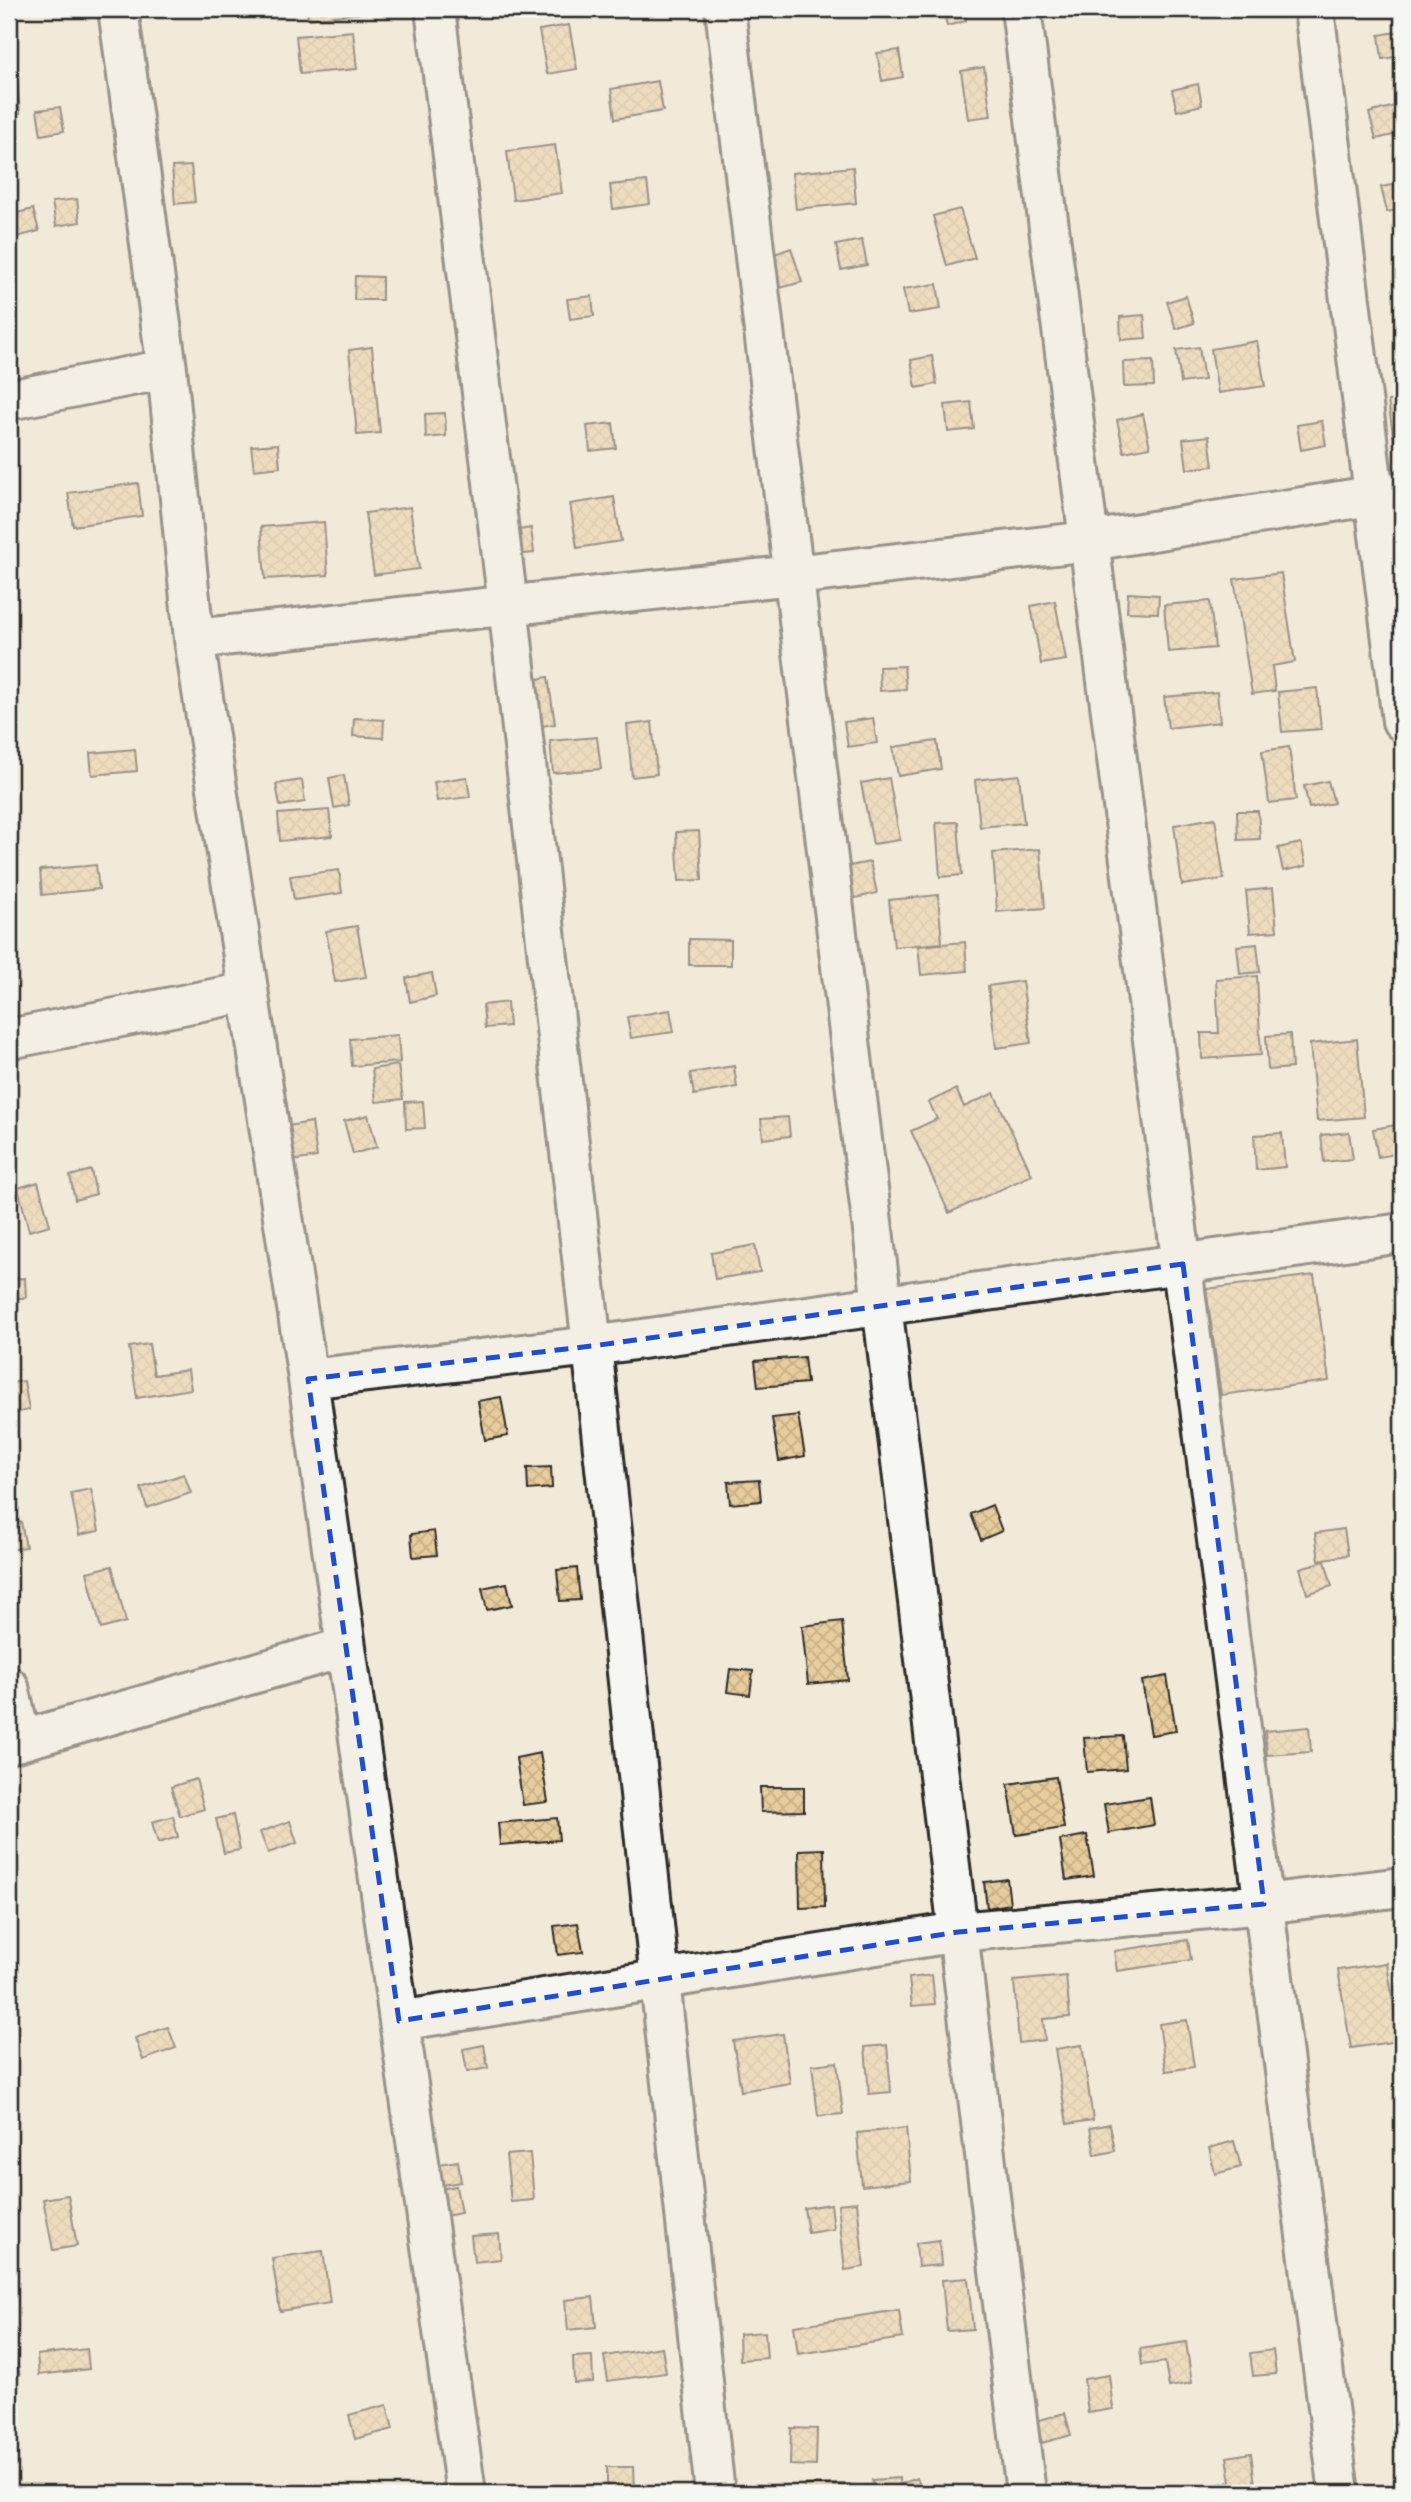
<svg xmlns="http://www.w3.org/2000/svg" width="1411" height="2502" font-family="Pangolin,sans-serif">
	<defs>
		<pattern id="building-cross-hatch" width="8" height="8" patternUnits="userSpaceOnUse" patternTransform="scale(1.75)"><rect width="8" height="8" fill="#e8cd9c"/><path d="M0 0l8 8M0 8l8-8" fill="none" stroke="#c7b087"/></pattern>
	</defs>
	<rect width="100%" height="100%" fill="#f2ead8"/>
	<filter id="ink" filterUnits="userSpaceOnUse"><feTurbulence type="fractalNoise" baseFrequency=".0143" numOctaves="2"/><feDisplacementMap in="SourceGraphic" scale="14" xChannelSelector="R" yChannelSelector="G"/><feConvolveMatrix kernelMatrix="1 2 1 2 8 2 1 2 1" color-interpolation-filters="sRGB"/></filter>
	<g filter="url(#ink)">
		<!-- building -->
		<path fill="url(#building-cross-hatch)" stroke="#2b2b2b" stroke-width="2" d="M307 9H397L308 19Z
			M943 9H964L966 21 947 26Z
			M569 25 577 69 547 74 539 30Z
			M353 31 357 69 300 74 296 36Z
			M1402 31V56L1382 59 1379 35Z
			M899 50 903 77 882 81 877 53Z
			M15 56 20 113H9V57Z
			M984 67 991 116 968 119 961 71Z
			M658 81 663 111 615 119 611 89Z
			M1198 84 1202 105 1177 111 1172 90Z
			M1398 105 1402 133 1376 139 1369 113Z
			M60 107 64 131 41 135 37 110Z
			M555 145 562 193 513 200 507 151Z
			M191 166 195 202 175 204 172 167Z
			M853 167 856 203 796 209 792 173Z
			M647 181 650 204 613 209 610 185Z
			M1402 183V209L1387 212 1381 187Z
			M77 199 80 222 56 226 52 202Z
			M33 209 39 231 13 238 9 215Z
			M960 209 975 258 947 266 933 216Z
			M862 240 867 265 841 270 836 245Z
			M791 248 802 282 780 288 769 256Z
			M355 276 382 277V300H354Z
			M937 284 941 309 908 314 903 289Z
			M592 296 594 316 570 319 567 299Z
			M1186 296 1194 323 1176 329 1167 302Z
			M1144 315 1146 338 1121 340 1120 317Z
			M1257 341 1265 386 1218 393 1211 349Z
			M372 347 380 433 357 435 349 350Z
			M1199 347 1204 380 1181 383 1176 350Z
			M932 356 937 384 916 388 911 360Z
			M1153 361 1154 386 1124 387 1123 362Z
			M1402 399V440L1394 441 1388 401Z
			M971 402 974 429 948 432 945 405Z
			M445 413 446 436 426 438 425 414Z
			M1143 414 1150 447 1124 452 1117 420Z
			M1322 421 1326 445 1301 450 1297 425Z
			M613 423 616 448 590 451 587 426Z
			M1209 436 1213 466 1187 469 1183 439Z
			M278 444 280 467 254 470 251 446Z
			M138 483 142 516 73 526 68 493Z
			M614 497 621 541 577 548 570 504Z
			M410 507 419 569 374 575 365 513Z
			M324 522 328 575 265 579 261 527Z
			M531 528 534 553 514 555 512 531Z
			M1281 573 1295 662 1272 666 1275 691 1252 694 1234 579Z
			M1128 593 1159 595 1158 613 1127 612Z
			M1055 601 1066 660 1041 664 1031 606Z
			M1210 601 1215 648 1168 652 1164 605Z
			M904 666 906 689 880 691 879 667Z
			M548 677 555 724 528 728 520 682Z
			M1317 688 1321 729 1282 732 1278 692Z
			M1217 692 1220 722 1168 728 1164 697Z
			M354 718 384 720 383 738 353 736Z
			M873 718 877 743 848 747 844 722Z
			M652 722 657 774 632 777 627 725Z
			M597 737 601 769 553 773 550 741Z
			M937 741 941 769 898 776 893 747Z
			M1289 747 1296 800 1269 803 1262 751Z
			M135 749 137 771 92 775 90 753Z
			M344 775 349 805 334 808 329 778Z
			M1019 775 1024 823 980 827 975 780Z
			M467 777 470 797 437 801 434 782Z
			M889 778 900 840 873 844 861 783Z
			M302 780 305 802 280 806 276 784Z
			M1328 781 1334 803 1309 808 1304 786Z
			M329 810 332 836 280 841 278 814Z
			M1237 811H1258L1260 839 1238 840Z
			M1215 818 1224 879 1182 885 1174 825Z
			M958 822 962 875 940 877 936 823Z
			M699 831 702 880 679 881 676 832Z
			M1301 843 1306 866 1283 871 1278 848Z
			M1040 849 1045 908 997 912 993 853Z
			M870 862 877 893 851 899 844 867Z
			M96 865 99 889 42 895 40 870Z
			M339 870 342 893 294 900 290 876Z
			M1273 888 1277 931 1250 933 1246 891Z
			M938 895 942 943 894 947 889 900Z
			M357 926 366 977 335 982 326 931Z
			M689 939 731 940V965H689Z
			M965 942 967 971 921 975 918 946Z
			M1257 944 1260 972 1240 974 1237 946Z
			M432 973 436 996 410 1002 406 978Z
			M1257 976 1261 1055 1202 1059 1201 1033H1219L1216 979Z
			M1022 981 1031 1043 996 1048 988 986Z
			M507 1002 509 1026 485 1028 483 1005Z
			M670 1010 674 1032 631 1038 627 1017Z
			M1290 1034 1292 1068 1268 1070 1266 1036Z
			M398 1035 400 1062 352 1066 350 1039Z
			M1357 1039 1364 1117 1317 1121 1310 1044Z
			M398 1065 403 1099 376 1102 372 1069Z
			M734 1066 737 1087 694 1095 690 1073Z
			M956 1089 964 1107 994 1093 1032 1175 949 1213 911 1131 937 1119 929 1102Z
			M423 1101 425 1128 406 1129 405 1102Z
			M368 1115 377 1147 353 1154 344 1121Z
			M788 1117 790 1136 763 1139 761 1119Z
			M312 1122 317 1157 292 1161 287 1126Z
			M1402 1124V1153L1378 1157 1373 1129Z
			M1349 1132 1353 1159 1324 1162 1321 1135Z
			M1282 1133 1285 1167 1256 1170 1254 1135Z
			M91 1170 96 1194 75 1200 70 1176Z
			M38 1182 50 1225 29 1231 18 1188Z
			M755 1245 760 1272 715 1279 711 1253Z
			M1314 1275 1329 1381 1221 1395 1206 1289Z
			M25 1278 26 1298H9V1279Z
			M149 1344 154 1375 188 1370 191 1389 137 1398 129 1347Z
			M804 1357 807 1383 758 1387 755 1361Z
			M24 1381 29 1410 9 1414V1383Z
			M501 1397 508 1436 485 1440 478 1401Z
			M798 1415 805 1456 779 1461 772 1418Z
			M551 1467 552 1488 528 1490 527 1468Z
			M184 1474 191 1493 147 1508 141 1488Z
			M759 1480 761 1501 730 1504 728 1482Z
			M91 1489 99 1531 79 1535 71 1493Z
			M992 1505 1002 1531 981 1540 971 1514Z
			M21 1522 26 1547 9 1550V1524Z
			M1344 1529 1348 1555 1319 1560 1315 1533Z
			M434 1531 437 1555 413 1557 411 1534Z
			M1325 1561 1332 1586 1307 1594 1300 1568Z
			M112 1566 126 1622 101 1629 87 1572Z
			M577 1568 580 1600 560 1601 557 1570Z
			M507 1583 512 1605 487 1610 482 1588Z
			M842 1621 848 1680 808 1684 802 1626Z
			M730 1669 753 1671 750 1695 727 1692Z
			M1167 1676 1176 1731 1151 1735 1142 1681Z
			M1309 1727 1311 1752 1267 1755 1265 1731Z
			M1123 1736 1126 1769 1087 1772 1084 1738Z
			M540 1753 548 1802 523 1805 516 1758Z
			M1056 1777 1064 1828 1016 1835 1008 1784Z
			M196 1779 204 1809 180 1816 171 1787Z
			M760 1787H804V1811L761 1812Z
			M1150 1797 1154 1825 1109 1833 1104 1804Z
			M233 1815 240 1850 224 1853 216 1819Z
			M173 1816 178 1837 158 1843 152 1822Z
			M557 1818 559 1840 500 1845 498 1823Z
			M290 1821 297 1843 268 1853 260 1832Z
			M1087 1835 1094 1876 1066 1880 1060 1840Z
			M824 1849 825 1907 800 1908 799 1850Z
			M1007 1879 1010 1904 987 1908 984 1882Z
			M578 1923 583 1952 558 1955 554 1926Z
			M1188 1940 1191 1960 1117 1971 1114 1951Z
			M1387 1963 1399 2041 1351 2048 1338 1970Z
			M932 1975 935 2004 912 2006 909 1978Z
			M1066 1976 1070 2017 1043 2019 1045 2040 1019 2043 1014 1981Z
			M1187 2020 1194 2067 1166 2071 1159 2024Z
			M168 2027 176 2048 143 2060 135 2038Z
			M783 2034 790 2083 741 2091 733 2041Z
			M484 2045 488 2068 467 2072 463 2049Z
			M887 2045 891 2092 869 2094 865 2047Z
			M1082 2045 1093 2120 1067 2124 1055 2049Z
			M837 2062 843 2114 818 2116 812 2065Z
			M1110 2124 1115 2151 1095 2155 1090 2128Z
			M906 2128 911 2181 862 2186 857 2133Z
			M1234 2141 1241 2167 1215 2174 1209 2148Z
			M530 2153 534 2200 511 2202 506 2155Z
			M458 2161 461 2182 436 2186 433 2165Z
			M456 2186 461 2213 440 2217 435 2190Z
			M68 2195 77 2246 53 2250 43 2199Z
			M857 2202 864 2267 845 2270 838 2204Z
			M831 2204 834 2229 808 2233 804 2208Z
			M499 2234 501 2259 474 2262 471 2236Z
			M939 2240 941 2265 918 2267 916 2243Z
			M323 2251 330 2303 280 2311 272 2258Z
			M968 2278 973 2329 947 2331 942 2280Z
			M593 2297 596 2327 568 2330 565 2300Z
			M899 2310 903 2338 798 2354 794 2326Z
			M1402 2321V2349H1397L1395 2322Z
			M765 2332 767 2358 740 2360 739 2334Z
			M9 2336 20 2375 9 2378Z
			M1186 2342 1192 2383 1169 2387 1165 2362 1142 2365 1140 2349Z
			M662 2347 666 2373 608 2381 604 2356Z
			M87 2349 89 2369 39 2375 37 2355Z
			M1273 2350 1276 2374 1253 2376 1250 2353Z
			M592 2356 593 2382 574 2383 573 2357Z
			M1109 2375 1113 2409 1088 2413 1084 2379Z
			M387 2405 393 2429 355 2439 349 2415Z
			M1065 2413 1071 2435 1042 2443 1036 2421Z
			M791 2428 817 2429 816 2466 790 2465Z
			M1251 2453 1256 2493H1209L1208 2485 1231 2482 1227 2457Z
			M607 2467H633L634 2489H607Z
			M899 2478 900 2493H874L872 2480Z
			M917 2478 923 2493H904L901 2484Z
			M850 2484V2493H804V2485Z"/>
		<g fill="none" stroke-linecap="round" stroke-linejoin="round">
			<defs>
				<path id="street" d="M118 9 167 369 194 639 308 1379 466 2493
					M435 9 508 605 592 1346 715 2493
					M725 9 1026 2493
					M1021 9 1339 2493
					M1314 9 1402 721
					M9 400 167 369
					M194 639 794 575 1090 541 1402 491
					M9 1039 248 992
					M308 1379 592 1346 1402 1233
					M9 1687 21 1740
					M9 1744 346 1647
					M399 2021 958 1932 1264 1904 1402 1887"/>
			</defs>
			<!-- street casing -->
			<use href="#street" stroke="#2b2b2b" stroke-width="44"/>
			<!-- street -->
			<use href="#street" stroke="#f6f6f2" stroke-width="38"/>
		</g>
	</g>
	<!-- marked area -->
	<path d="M0 0H1411V2502H0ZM1183 1264 1264 1904 958 1932 399 2021 308 1379 592 1346Z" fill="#f2ead8" fill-opacity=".55" fill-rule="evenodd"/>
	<path fill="none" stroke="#1d4ed8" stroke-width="5" stroke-dasharray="14 9" stroke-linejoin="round" d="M1183 1264 1264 1904 958 1932 399 2021 308 1379 592 1346Z"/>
	<!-- margin -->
	<rect width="1411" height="2502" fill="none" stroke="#f6f6f2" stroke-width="35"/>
	<rect x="18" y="18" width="1376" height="2467" fill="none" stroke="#2b2b2b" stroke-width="2.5" filter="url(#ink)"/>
</svg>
